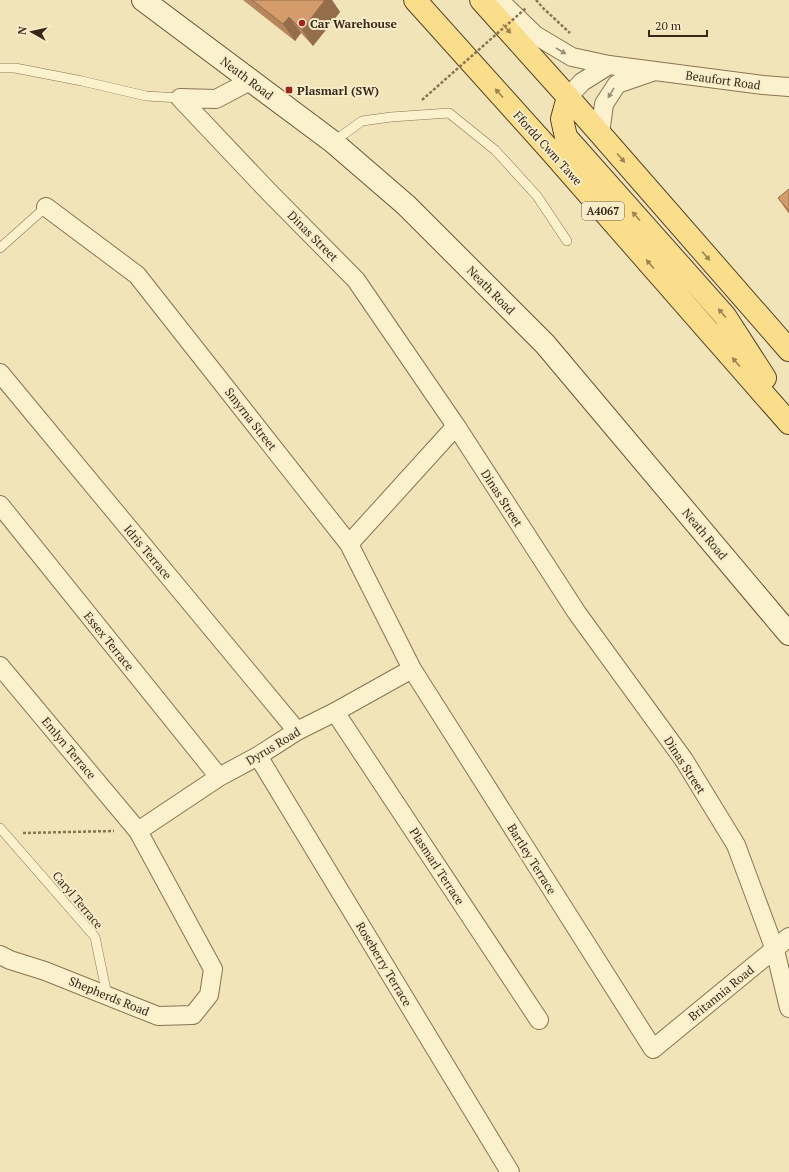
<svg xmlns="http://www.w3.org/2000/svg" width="789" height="1172" font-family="'PT Serif',serif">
	<rect width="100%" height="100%" fill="#f2e4b9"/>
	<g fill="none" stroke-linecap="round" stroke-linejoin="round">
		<defs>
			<path id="lane" d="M0 68H15L82 81 146 96 180 98
				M333 142 362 121 391 117 449 113 495 150 537 196 567 241
				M0 248 46 207
				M0 828 95 937 107 995"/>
			<path id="street" d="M499 0 535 35 572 57 609 65
				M250 81 216 99 180 98 268 191 356 280 456 426 577 613 684 760 736 845 775 950 789 1008
				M568 97 582 82 609 65 763 85 789 87
				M600 134 604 104 617 84 652 72
				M46 207 137 275 349 544 412 669 653 1049 789 937
				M0 373 297 731
				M0 505 219 777
				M349 544 456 426
				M0 666 138 831 213 969 209 995 193 1015 158 1016 45 971 10 960 0 955
				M335 712 539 1020
				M258 756 510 1172
				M138 831 219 777 258 756 297 731 335 712 412 669"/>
			<path id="secondary" d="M143 0 333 142 406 205 545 344 789 634"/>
			<path id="primary" d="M415 0 549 149 789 423
				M481 0 568 97 789 350
				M568 97 562 119 566 137 725 316 765 378"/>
		</defs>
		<!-- lane casing -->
		<use href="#lane" stroke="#897352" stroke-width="10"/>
		<!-- street casing -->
		<use href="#street" stroke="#897352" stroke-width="20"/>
		<!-- secondary casing -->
		<use href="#secondary" stroke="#6b5336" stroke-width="24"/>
		<!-- primary casing -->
		<use href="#primary" stroke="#564028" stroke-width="24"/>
		<!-- path -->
		<path stroke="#897352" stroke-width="2.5" stroke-dasharray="3 2" stroke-linecap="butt" d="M536 0 544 9 570 33
			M23 833 114 831"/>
		<!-- lane -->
		<use href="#lane" stroke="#fcf1cd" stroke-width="9"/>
		<!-- street -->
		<use href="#street" stroke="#fcf1cd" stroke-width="18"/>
		<!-- secondary -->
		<use href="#secondary" stroke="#fcf1cd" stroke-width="22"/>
		<!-- primary -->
		<use href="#primary" stroke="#fbde8b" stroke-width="22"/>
		<!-- path-bridge -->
		<path stroke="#897352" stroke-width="2.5" stroke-dasharray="3 2" stroke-linecap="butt" d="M422 100 526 8"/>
	</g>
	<!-- wall -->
	<path fill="#b6865c" d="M243 0H332L340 12 313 46 301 33 295 41Z
		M789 189V214L778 198Z"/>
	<!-- shaded-wall -->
	<path fill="#946d4b" d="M325 0H332L340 12 313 46 302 30Z
		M289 17 301 33 295 41 283 24Z"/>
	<!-- building -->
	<path fill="#d49c6b" stroke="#946d4b" d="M252 0H325L302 30 289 17 283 24Z
		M789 189V211L778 198Z"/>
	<!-- one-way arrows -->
	<defs><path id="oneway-solid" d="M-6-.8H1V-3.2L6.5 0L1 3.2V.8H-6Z"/></defs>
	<g fill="#998452">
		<use href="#oneway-solid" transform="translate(507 29) rotate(48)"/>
		<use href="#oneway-solid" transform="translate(499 93) rotate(-132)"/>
		<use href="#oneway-solid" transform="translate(621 158) rotate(49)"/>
		<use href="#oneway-solid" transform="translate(636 216) rotate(-132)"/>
		<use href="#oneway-solid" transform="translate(706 256) rotate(49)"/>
		<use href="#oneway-solid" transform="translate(650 264) rotate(-131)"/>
		<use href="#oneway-solid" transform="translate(722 313) rotate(-130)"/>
		<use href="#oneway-solid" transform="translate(736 362) rotate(-131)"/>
	</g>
	<g fill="#9a8d73">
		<use href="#oneway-solid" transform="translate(561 51) rotate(31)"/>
		<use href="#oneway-solid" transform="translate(611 93) rotate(121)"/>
	</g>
	<!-- markers -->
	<g fill="#9e231d" stroke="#f9edc9" stroke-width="1.5">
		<circle cx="302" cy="23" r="4"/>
		<rect x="285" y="86" width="8" height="8" rx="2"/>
	</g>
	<g text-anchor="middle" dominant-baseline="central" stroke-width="4" stroke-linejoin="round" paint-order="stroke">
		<!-- shield labels -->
		<rect fill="#f9edc9" stroke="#71644e" stroke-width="1" x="582" y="202" width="42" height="18" rx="3"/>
		<g font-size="11" font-weight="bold" fill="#372919">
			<text x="603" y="211">A4067</text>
		</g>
		<!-- poi labels -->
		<g font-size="12" font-weight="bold" fill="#372919" stroke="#f9edc9" text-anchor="start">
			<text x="310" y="23">Car Warehouse</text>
			<text x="297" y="90">Plasmarl (SW)</text>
		</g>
		<!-- street labels -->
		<g font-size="12" fill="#372919" stroke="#f9edc9">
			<text transform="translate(247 78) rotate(37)">Neath Road</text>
			<text transform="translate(723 80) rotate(8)">Beaufort Road</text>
			<text transform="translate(548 148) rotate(48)">Ffordd Cwm Tawe</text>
			<text transform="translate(313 236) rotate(45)">Dinas Street</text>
			<text transform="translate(491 290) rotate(45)">Neath Road</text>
			<text transform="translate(251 419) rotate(52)">Smyrna Street</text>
			<text transform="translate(502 498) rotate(57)">Dinas Street</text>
			<text transform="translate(705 534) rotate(50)">Neath Road</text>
			<text transform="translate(148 552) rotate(50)">Idris Terrace</text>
			<text transform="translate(109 641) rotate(51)">Essex Terrace</text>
			<text transform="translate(273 746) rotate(-31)">Dyrus Road</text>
			<text transform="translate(69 748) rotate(50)">Emlyn Terrace</text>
			<text transform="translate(685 765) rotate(57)">Dinas Street</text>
			<text transform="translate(532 859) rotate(58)">Bartley Terrace</text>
			<text transform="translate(437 866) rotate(57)">Plasmarl Terrace</text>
			<text transform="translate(78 900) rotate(50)">Caryl Terrace</text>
			<text transform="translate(384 964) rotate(59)">Roseberry Terrace</text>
			<text transform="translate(721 993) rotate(-39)">Britannia Road</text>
			<text transform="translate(109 996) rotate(22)">Shepherds Road</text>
		</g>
	</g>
	<!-- north arrow -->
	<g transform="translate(32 32) rotate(278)" stroke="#f9edc9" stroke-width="3" paint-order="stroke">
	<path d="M0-3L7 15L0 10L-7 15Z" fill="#372919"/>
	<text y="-6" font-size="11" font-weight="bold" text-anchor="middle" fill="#372919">N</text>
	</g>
	<!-- scale -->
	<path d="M649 30v6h58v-6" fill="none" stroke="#372919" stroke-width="2"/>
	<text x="655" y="30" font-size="12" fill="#372919" stroke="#f9edc9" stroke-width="3" paint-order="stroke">20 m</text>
</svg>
